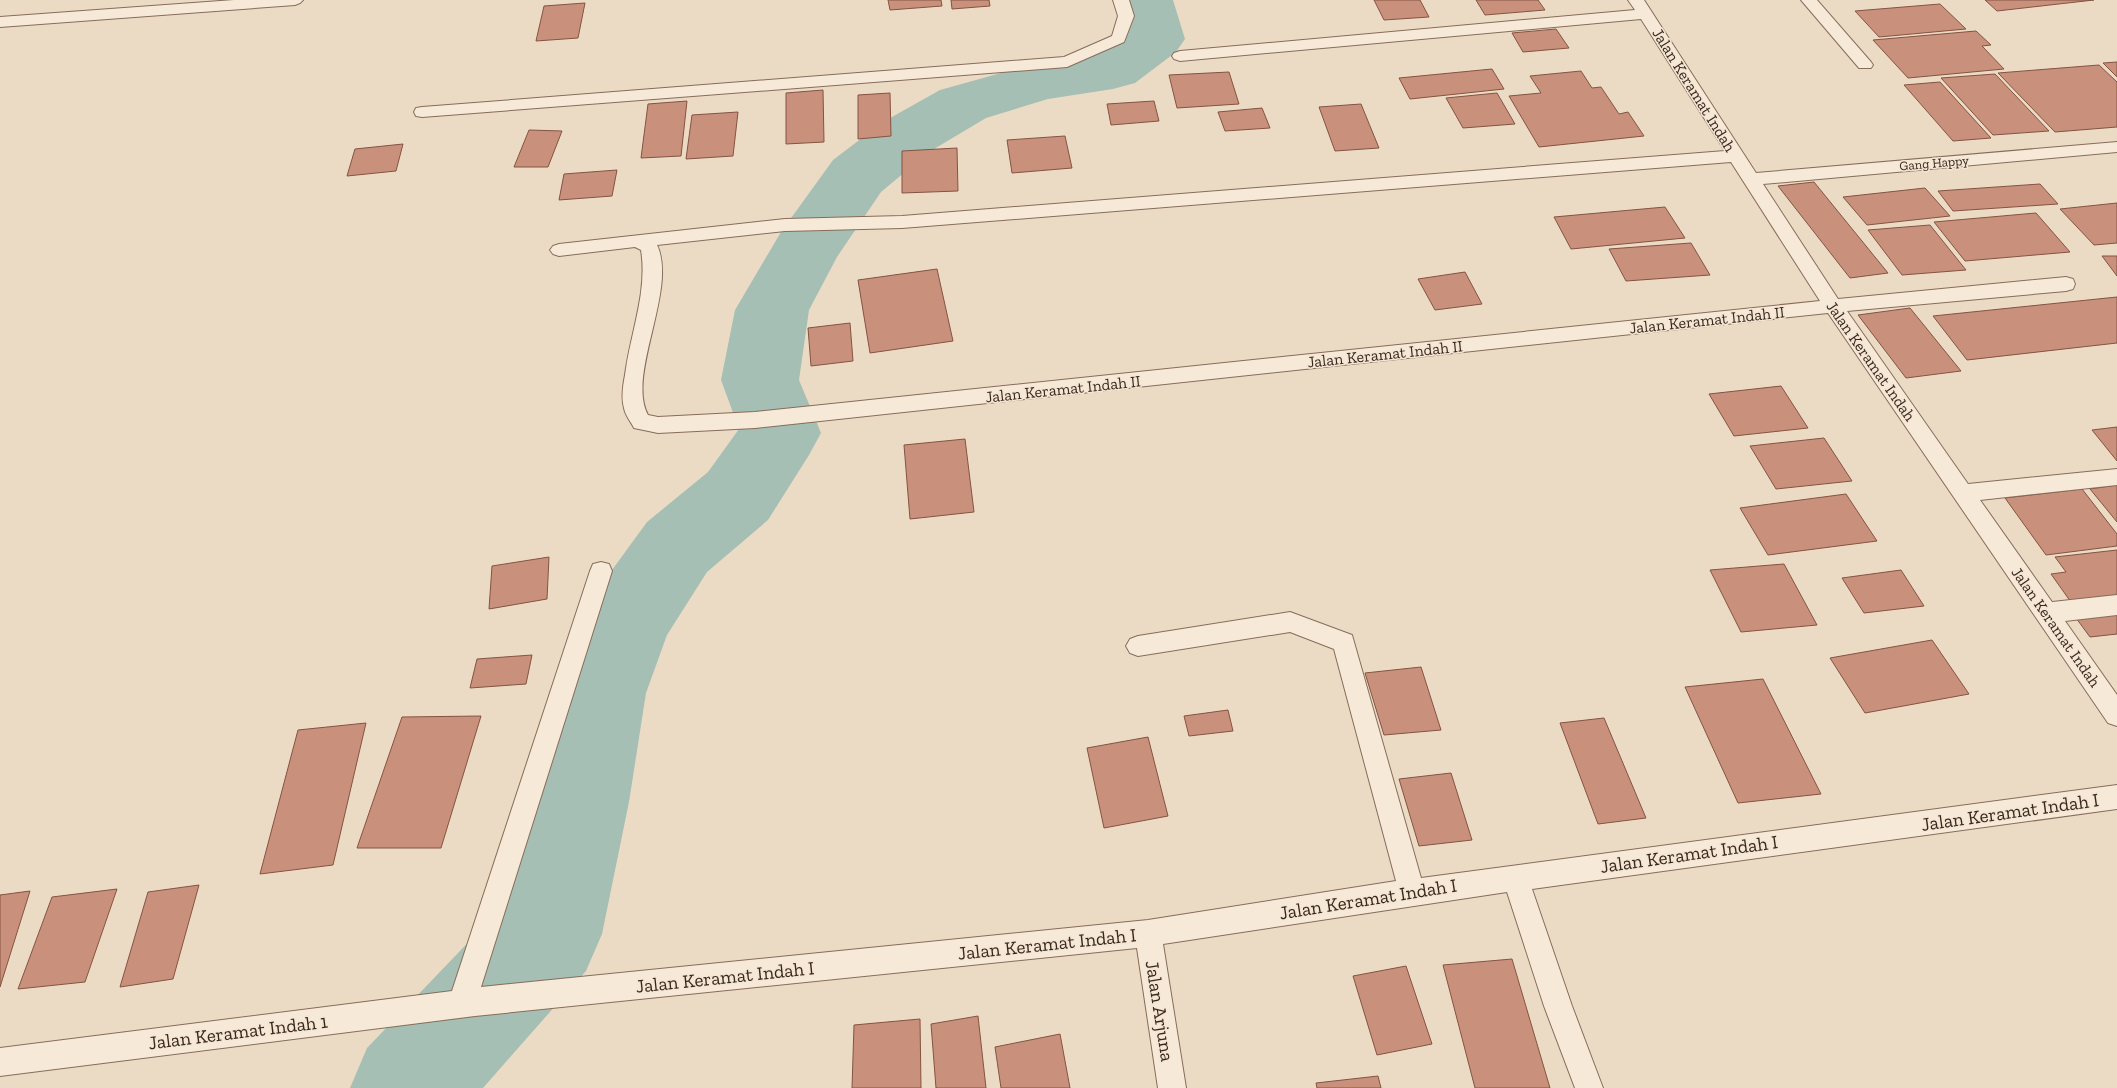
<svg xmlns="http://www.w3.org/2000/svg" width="2117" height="1088" font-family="'Zilla Slab',serif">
	<rect width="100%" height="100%" fill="#ecdbc4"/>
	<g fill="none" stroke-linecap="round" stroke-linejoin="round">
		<!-- river -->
		<path fill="#a6bfb4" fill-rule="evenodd" d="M1115 0H1173L1185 39 1176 52 1135 83 1113 89 1048 99 986 118 929 152 881 192 837 257 809 310 799 380 821 433 809 455 768 520 707 572 667 635 646 693 629 802 602 934 586 971 483 1088H350L367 1048 504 905 531 802 552 693 596 592 647 522 708 472 739 429 721 380 735 310 781 232 833 160 883 122 940 90 1040 62 1095 54 1123 34Z"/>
	</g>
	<!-- building -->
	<path fill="#c9917b" stroke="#845342" d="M888 0H941L942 6 890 10Z
		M951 0H989L990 6 952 9Z
		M1374 0H1420L1429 17 1384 20Z
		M1476 0H1538L1545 10 1485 15Z
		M1985 0H2094L1997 11Z
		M585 3 578 38 536 41 544 6Z
		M1940 4 1966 29 1879 37 1855 11Z
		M1556 29 1569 48 1523 52 1512 33Z
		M1976 31 1991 45 1982 46 2004 69 1908 78 1873 40Z
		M2117 62V77L2103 63Z
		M2099 65 2117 82V127L2055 132 1998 73Z
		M1492 69 1504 89 1410 99 1399 78Z
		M1581 71 1592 88 1601 87 1619 114 1628 112 1644 136 1539 147 1509 96 1541 93 1530 76Z
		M1229 72 1239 104 1177 108 1169 75Z
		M1995 74 2049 131 1993 135 1941 78Z
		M1940 82 1991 138 1953 141 1904 85Z
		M823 90 824 142 786 144V93Z
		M890 93 891 136 858 139V95Z
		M1497 93 1515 124 1463 128 1446 98Z
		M687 101 681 156 641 158 648 104Z
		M1154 101 1159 121 1111 125 1107 104Z
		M1361 104 1379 148 1335 151 1319 107Z
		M1262 108 1270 128 1225 131 1218 112Z
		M738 112 733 156 686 159 692 115Z
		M529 130 562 131 548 167H514Z
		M1065 136 1072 168 1012 173 1007 140Z
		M403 144 396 171 347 176 355 149Z
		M957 148 958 191 902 193V151Z
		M617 170 612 196 559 200 564 174Z
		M1814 182 1888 273 1850 278 1778 186Z
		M2040 184 2058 204 1953 211 1938 191Z
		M1925 188 1950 216 1867 225 1843 197Z
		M2117 203V243L2094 245 2060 209Z
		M1665 207 1685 238 1571 249 1554 217Z
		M2036 213 2070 252 1965 261 1934 222Z
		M1930 225 1966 270 1902 275 1868 230Z
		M1691 243 1710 275 1626 281 1609 249Z
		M2102 256H2117V276Z
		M937 269 953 341 870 353 858 280Z
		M1465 272 1482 304 1435 310 1418 279Z
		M2117 297V343L1967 360 1933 316Z
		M1910 308 1961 371 1906 378 1858 315Z
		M850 323 853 361 811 366 808 328Z
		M1781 386 1808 428 1734 436 1709 394Z
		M2117 427V461L2092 430Z
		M1824 438 1852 481 1776 489 1750 446Z
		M965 439 974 512 910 519 904 445Z
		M2117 485V522L2090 489Z
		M2082 489 2117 534V546L2046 555 2005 498Z
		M1846 494 1877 541 1768 555 1740 508Z
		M2117 550V600L2073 605 2051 574 2066 572 2055 557Z
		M549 557 547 599 489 609 492 566Z
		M1784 564 1817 625 1741 632 1710 570Z
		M1901 570 1924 606 1864 613 1842 578Z
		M2117 613V634L2090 637 2076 618Z
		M1932 640 1969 694 1865 713 1830 658Z
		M532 655 526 684 470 688 477 659Z
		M1421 667 1441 730 1384 735 1365 673Z
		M1763 679 1821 794 1738 803 1685 687Z
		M1228 710 1233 731 1189 736 1184 716Z
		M481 716 441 848H357L402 717Z
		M1604 718 1646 818 1598 824 1560 723Z
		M366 723 333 865 260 874 298 730Z
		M1148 737 1168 816 1104 828 1087 748Z
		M1451 773 1472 840 1419 846 1399 779Z
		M199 885 173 979 120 987 148 892Z
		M117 889 85 982 18 989 52 897Z
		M30 891 0 987V895Z
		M1512 959 1550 1088H1475L1443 965Z
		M1406 966 1432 1044 1377 1055 1353 976Z
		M978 1016 986 1088H936L931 1024Z
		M920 1019 921 1088H852L854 1025Z
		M1060 1034 1070 1088H1001L995 1047Z
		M1378 1076 1381 1088H1317L1316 1083Z"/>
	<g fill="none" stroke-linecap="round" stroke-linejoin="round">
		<defs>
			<path id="street" d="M234 0H303L300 3 295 5 0 27V17Z
				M1113 0H1129L1134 16 1124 42 1067 67 422 117 416 116 414 112 416 108 422 107 1064 57 1112 36 1118 16Z
				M1628 0H1644L1756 173 2117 142V152L1763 184 1838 299 2066 277 2073 279 2075 284 2073 289 2066 291 1847 311 1968 484 2117 469V485L1980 500 2052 602 2117 595V615L2065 621 2117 695V726L2108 723 1828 313 755 428 658 433 634 428C631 422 625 415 624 408 621 398 623 385 625 375 630 334 648 292 641 250L635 247 559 256 553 254 550 250 553 246 559 244 785 219 902 216 1725 151 1641 19 1180 61 1174 59 1172 56 1174 53 1180 51 1635 10ZM1731 162 1820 301 755 412 658 417 648 415C626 375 678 289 657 245L785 231 902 228Z
				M1801 0H1817L1871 62 1873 65 1871 68H1859Z
				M601 562 609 564 612 571 481 987 1148 920 1396 881 1334 649 1290 632 1138 656 1130 653 1126 646 1130 639 1138 636 1290 612 1352 635 1421 878 2117 785V809L1532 889 1572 1006 1603 1088H1575L1544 1006 1507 892 1163 944 1186 1088H1158L1137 948 475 1016 0 1076V1048L452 991 590 571 593 564Z"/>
		</defs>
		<!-- street casing -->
		<use href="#street" stroke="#866c5b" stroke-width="2"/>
		<!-- street -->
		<use href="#street" fill="#f7e9d7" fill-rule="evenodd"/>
	</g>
	<g text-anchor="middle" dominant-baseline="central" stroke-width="3" stroke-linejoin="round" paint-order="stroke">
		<!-- far-street labels -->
		<g font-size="13" fill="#37271f" stroke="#f4e6d3">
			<text transform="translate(1934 163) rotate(-5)">Gang Happy</text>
		</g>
		<!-- street labels -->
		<g font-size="16" fill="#37271f" stroke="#f4e6d3">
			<text transform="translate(1694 90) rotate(58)">Jalan Keramat Indah</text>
			<text transform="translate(1707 320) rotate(-6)">Jalan Keramat Indah II</text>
			<text transform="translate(1385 354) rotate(-6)">Jalan Keramat Indah II</text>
			<text transform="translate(1871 361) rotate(55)">Jalan Keramat Indah</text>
			<text transform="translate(1063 389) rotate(-6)">Jalan Keramat Indah II</text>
			<text transform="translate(2056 627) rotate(55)">Jalan Keramat Indah</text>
		</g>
		<!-- near-street labels -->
		<g font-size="19" fill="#37271f" stroke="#f4e6d3">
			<text transform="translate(2010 812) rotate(-8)">Jalan Keramat Indah I</text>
			<text transform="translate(1689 854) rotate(-8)">Jalan Keramat Indah I</text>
			<text transform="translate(1368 899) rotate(-9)">Jalan Keramat Indah I</text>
			<text transform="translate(1047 944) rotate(-6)">Jalan Keramat Indah I</text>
			<text transform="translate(725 977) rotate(-6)">Jalan Keramat Indah I</text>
			<text transform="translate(1160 1011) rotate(81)">Jalan Arjuna</text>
			<text transform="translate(238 1032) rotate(-7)">Jalan Keramat Indah 1</text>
		</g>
	</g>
</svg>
